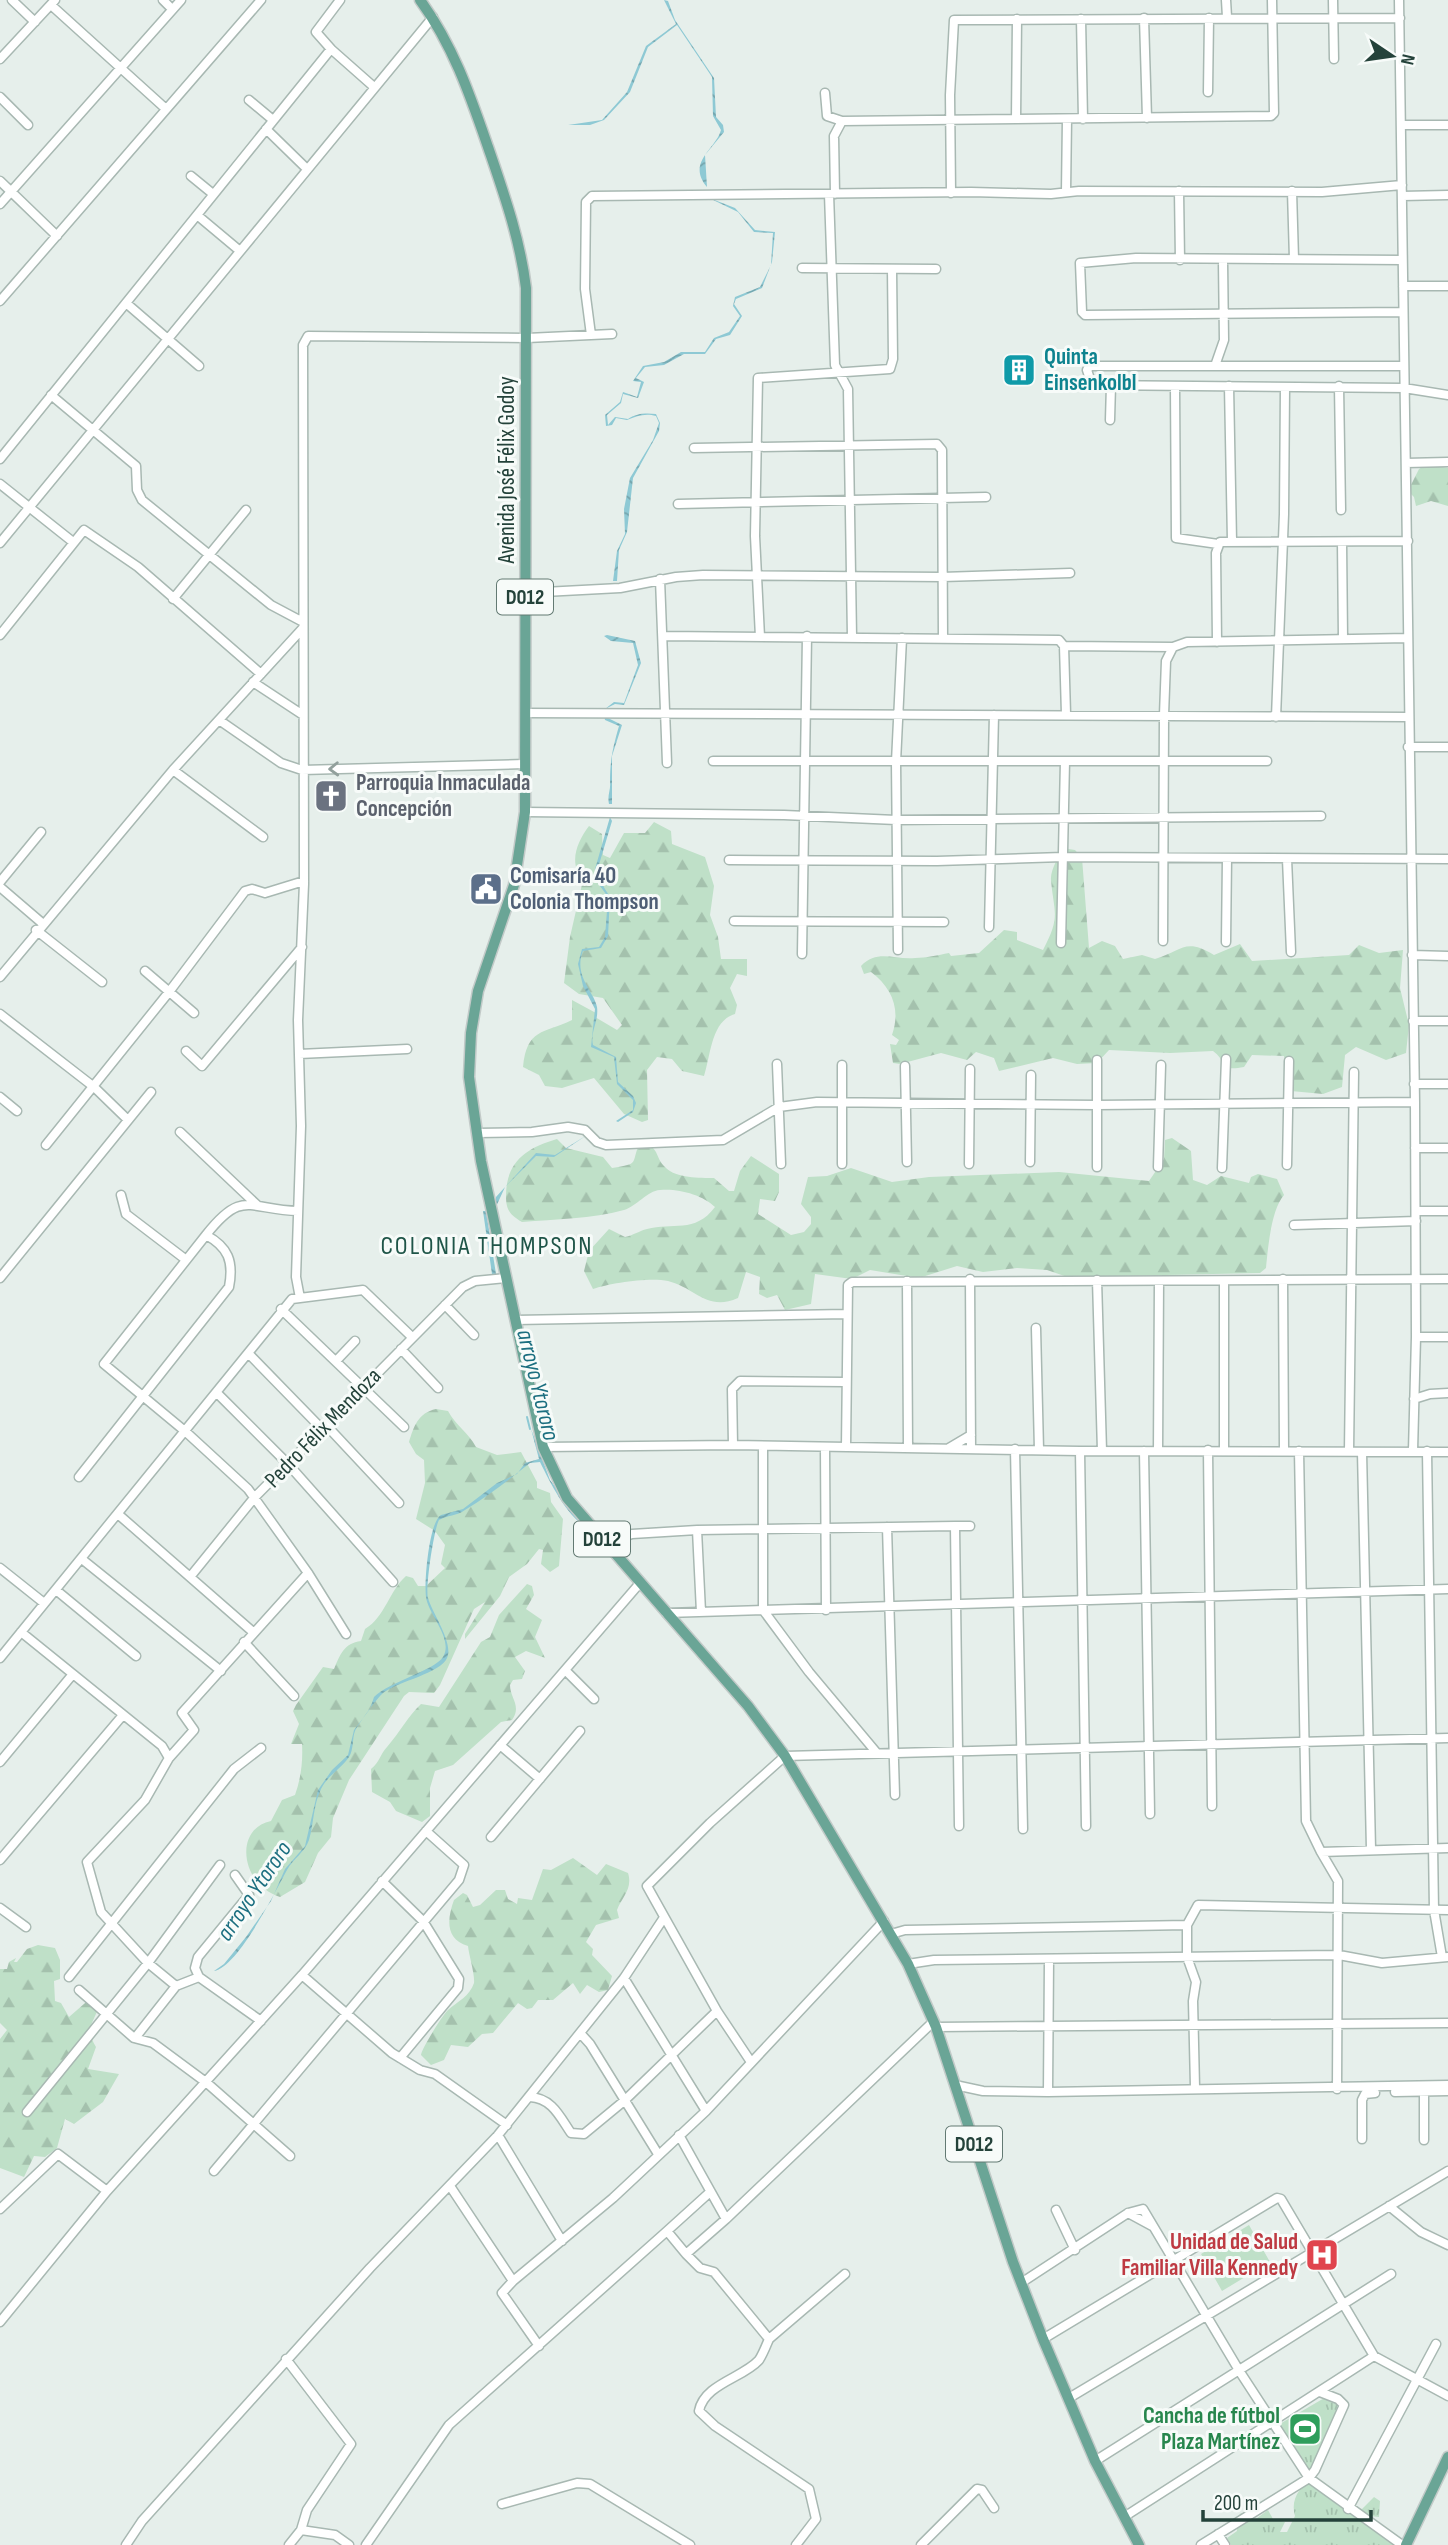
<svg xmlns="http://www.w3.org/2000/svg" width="1448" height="2545" font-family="'Sofia Sans Condensed',sans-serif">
	<defs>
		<pattern id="forest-firs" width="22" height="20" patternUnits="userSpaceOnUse" patternTransform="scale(1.75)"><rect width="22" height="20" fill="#bfe0c8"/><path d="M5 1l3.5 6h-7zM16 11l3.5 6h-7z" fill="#a4c1ad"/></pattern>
		<pattern id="park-tufts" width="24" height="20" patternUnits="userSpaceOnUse" patternTransform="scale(1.75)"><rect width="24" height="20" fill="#bfe0c8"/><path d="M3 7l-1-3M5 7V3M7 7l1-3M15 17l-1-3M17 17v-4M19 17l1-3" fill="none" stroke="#a4c1ad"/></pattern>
		<pattern id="water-waves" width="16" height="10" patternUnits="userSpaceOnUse" patternTransform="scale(1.75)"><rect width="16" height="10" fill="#8ec9d4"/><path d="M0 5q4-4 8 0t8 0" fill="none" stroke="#74a5ad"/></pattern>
	</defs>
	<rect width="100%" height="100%" fill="#e6efeb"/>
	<!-- forest -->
	<path fill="url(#forest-firs)" d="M1427 464 1448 468V506L1431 501 1416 506 1414 497 1408 491 1419 469Z
		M654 822 671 831 672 844 705 857 714 886 710 915 718 937 721 959H747V976L737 974 730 988 737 1005 735 1014C711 1021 711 1055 704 1076L682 1071 672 1059 657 1057 647 1070 648 1120 642 1122 624 1114 594 1078 562 1088 545 1086 539 1075 523 1067C527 1028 543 1034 572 1020V1000L596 1013 595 1017 617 1030 622 1025 603 998 579 994 564 983 570 937 583 880C568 863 577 842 589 826L602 834 603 855 610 858 624 833H645Z
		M1062 848 1075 850 1082 858 1089 948 1102 941 1115 946 1123 959 1142 955 1155 959C1182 951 1185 937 1214 955L1240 944 1252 961 1349 955 1359 945 1379 953 1403 950 1400 988 1409 1025 1406 1053 1386 1060 1356 1047 1345 1055 1342 1087 1323 1094 1291 1091 1284 1056 1252 1055 1244 1067C1219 1072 1228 1062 1213 1051L1170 1053 1109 1050 1097 1063 1077 1064 1053 1058 999 1071 994 1058 976 1052 967 1060 941 1053 900 1064 893 1063 890 1044 896 1045 899 1040 892 1035C901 1009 892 988 871 972L864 974 861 966C877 949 894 960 915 958 926 958 938 955 949 953L951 956 979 953 1004 930 1017 932V940L1043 950C1061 916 1054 914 1051 880 1050 870 1059 857 1062 848Z
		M1172 1138 1191 1151 1193 1180 1207 1185 1221 1176 1249 1183 1251 1177 1258 1174 1277 1179 1284 1195C1271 1210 1268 1248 1266 1268L1260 1273 1119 1276 1079 1281 1047 1270 1017 1268 983 1272 957 1266 919 1278 870 1270 852 1279 815 1274 811 1304 785 1310 777 1295 767 1298 759 1294 760 1277 746 1272 738 1298C707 1312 696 1288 668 1281 650 1277 610 1283 593 1289L584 1271 589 1251 609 1229 625 1237C634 1235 639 1231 647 1229 672 1222 695 1234 715 1207 703 1195 678 1188 660 1190 647 1191 637 1206 624 1210 592 1219 555 1219 522 1222 510 1215 506 1210 506 1196 506 1162 526 1148 557 1139L566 1148 603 1157 612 1168C641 1163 630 1165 640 1142 662 1148 653 1156 666 1168 676 1178 700 1178 714 1178L729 1191H734L740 1171 751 1156 779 1174V1192L775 1201 760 1199 758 1214 791 1235 804 1232 811 1224V1217L801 1204 808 1177 827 1176 851 1168 892 1182 929 1177 1059 1172 1149 1181 1164 1159 1165 1140Z
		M436 1409 448 1411C456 1426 468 1432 476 1447L497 1455 521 1452 537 1482V1488L550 1493 551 1502 563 1519 559 1566 550 1572 541 1564 543 1550 539 1549 527 1564 509 1577 500 1596 465 1639V1634L485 1602 474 1609 440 1685 434 1693 409 1692 404 1696 349 1780 333 1818 331 1837 318 1853 305 1882 280 1897C241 1885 233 1829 271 1821L282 1800 295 1795C301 1778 303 1762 302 1744H291L299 1724 293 1711 296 1705 323 1667 334 1669C340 1655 344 1643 361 1641L365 1629C385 1617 389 1591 406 1576L413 1578 418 1586H426L445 1568 441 1564 445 1545 435 1531 416 1519 425 1483 424 1460 416 1454 409 1442C414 1426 418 1413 436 1409Z
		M527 1584 532 1586 534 1595 526 1609 542 1620 535 1637 545 1658 526 1651 515 1657 525 1671 522 1679 513 1680 510 1685C510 1698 522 1706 512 1720L501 1722 453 1765 435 1771 430 1788V1816L422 1822 396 1811 390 1802 372 1792 371 1769C380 1762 380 1754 387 1747 400 1732 408 1716 421 1704L439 1707 481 1642 490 1637 499 1615Z
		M573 1858 597 1875 606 1864 628 1873C633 1889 622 1897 617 1910L619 1918 596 1925 586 1942 593 1949 592 1955 612 1976 608 1990 599 1992 587 1985 580 1994 573 1983 553 2000H538L532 2008 527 2009 518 2003 493 2033 482 2034 468 2047 451 2045 444 2060 431 2065 421 2055C421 2050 443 2014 448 2010 457 2002 470 1996 474 1983 475 1974 469 1956 468 1946 445 1939 447 1919 454 1900L463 1893 467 1895 473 1907 480 1905 496 1890H505L508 1899 517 1904 518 1898 532 1900 543 1869 551 1870Z
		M38 1945 55 1948 60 1960V1979L54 1981 55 2001 61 2003 69 2017 92 1997 99 2000C99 2020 82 2024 96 2047L88 2069 119 2074 103 2102 74 2124 65 2119 57 2148 45 2157 34 2156 24 2177 0 2168V2039L7 2030 0 2023V1969H7L9 1962 16 1958 14 1962H17L27 1949Z"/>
	<!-- park -->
	<path fill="url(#park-tufts)" d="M1326 2397 1340 2405 1309 2473 1278 2425Z
		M1313 2477 1357 2508 1362 2509 1374 2497 1380 2501 1379 2517 1369 2516 1397 2545H1231L1227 2538 1237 2531 1236 2519 1241 2513 1253 2521 1268 2510 1273 2519 1285 2522 1280 2532H1287L1295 2516C1290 2499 1300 2487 1313 2477Z"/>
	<!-- garden -->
	<path fill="#bfe0c8" d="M1249 2225 1270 2262 1222 2291 1201 2254Z
		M1310 2410 1328 2432 1302 2453 1283 2426Z"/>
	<!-- water -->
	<path fill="url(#water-waves)" d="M664 0 668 1 675 20 714 78 716 117 723 125 724 132 705 155 707 187C686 162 716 149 721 130L713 116 712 77 677 25 648 47 630 92 604 120 590 125H568L602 120 627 92 646 46 676 24Z
		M707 197 735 208 755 230 775 232 772 262 762 288 736 299 734 304 742 316 730 335 716 339 705 354H684L664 365 645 367 636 378 644 382 638 398 623 394 621 403 607 415 608 425 615 417 628 419C637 413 646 413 656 414L660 423 659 431 633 478 627 532 619 550 617 581H613L617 551 625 534 624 509 630 478 653 440 659 423 656 416C645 413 637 416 627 420L616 418 612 425 606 426 605 415 620 402 623 392 637 397 641 382 633 381 643 366 664 362 681 352H705L714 338 729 332 740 316 733 306 735 297 760 287 771 265 773 233 754 232 738 212Z
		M607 635 635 641 641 663 624 705 615 704 605 709 614 702 624 703 638 665 633 643 611 641 604 636Z
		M604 716 622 725 612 756V804H609C607 795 611 790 610 782 610 760 613 747 619 726L605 720Z
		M610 817 612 821 598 868 600 881 610 897 608 936 601 948 583 951C573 976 594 991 597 1007 599 1021 590 1032 593 1045L616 1057 618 1082 633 1096 636 1103 633 1112 618 1122 616 1121 633 1110V1100L617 1084 614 1057 591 1047 595 1009 583 986 578 964 582 949 599 947 605 937 608 897 600 886 595 869Z
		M587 1135 554 1157 536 1156 505 1187 495 1209 496 1197 536 1153 555 1155Z
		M483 1211H486L496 1274H492Z
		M531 1429 550 1480 585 1526C566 1515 550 1482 540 1462L530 1463C510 1479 488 1496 465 1510 457 1516 447 1515 439 1520 434 1529 425 1588 428 1598 432 1613 454 1643 447 1658 441 1673 399 1681 383 1693 377 1698 359 1723 355 1731 352 1739 354 1749 349 1757 341 1769 328 1775 321 1789 313 1806 314 1823 309 1840 305 1852 293 1859 287 1870 275 1892 238 1967 214 1971L224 1964 246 1937 271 1901 285 1869 305 1846 318 1790 332 1770 348 1755 354 1730 370 1709 374 1697C389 1682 435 1670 443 1657 454 1639 428 1614 426 1597 424 1582 429 1522 441 1515L463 1509 497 1483 517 1474 525 1463 539 1459Z"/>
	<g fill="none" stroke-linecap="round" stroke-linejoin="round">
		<!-- stream -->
		<path stroke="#8ec9d4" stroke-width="2" d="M527 1417 530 1429"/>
		<defs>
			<path id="minor" d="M12 0 35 22
				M163 0 172 9
				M1226 0 1227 17
				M1333 0 1334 59
				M1399 0 1415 1102 1416 1337 1413 1451
				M51 5 166 109
				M1144 18 1147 118
				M1081 19 1083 119
				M331 49 374 87
				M0 59 55 0
				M1208 92 1209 18
				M825 93 827 116 842 121
				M0 97 28 125
				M249 100 273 120
				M1016 119 1271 116 1274 113 1272 0
				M1401 125H1448
				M266 129 307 169
				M191 176 213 194
				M0 181 57 236
				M1179 191 1180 260
				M1292 191 1294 259
				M1066 192 1067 119
				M951 193 950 95 954 20 1400 18
				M829 194 835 365 848 389 852 637
				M835 194 834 136 842 121 1016 119 1017 19
				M1402 196 1448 195
				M0 204 181 0
				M197 215 240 251
				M802 268 936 269
				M1403 286H1448
				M0 301 261 0
				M126 303 199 366
				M1402 312 1085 315 1082 312 1080 263 1136 258 1402 260
				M591 335 585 289 586 202 592 196 971 192 1051 194 1079 191 1322 192 1402 185
				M1216 363 1224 340 1223 261
				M1404 366H1090L1087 370 1092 385 1404 388 1448 395
				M1175 386 1176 538 1218 544
				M1229 386 1232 541
				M1339 386 1341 510
				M51 395 136 466 137 490 142 500 271 605 303 622
				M1110 420 1111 385
				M694 448 937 444 942 450 943 638
				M0 459 331 49 316 32 340 0
				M1406 463 1448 462
				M0 484 73 542
				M678 504 986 497
				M1342 542 1343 639
				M0 543 433 17
				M660 579 667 763
				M525 593 620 588 676 577 703 575 942 577 1070 573
				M173 599 246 510
				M0 635 84 530 138 567 261 674
				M664 636 1059 640 1064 646 1066 714
				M760 637 755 536 758 378 890 369 893 359 892 269
				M1217 642 1216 553 1220 542 1408 541
				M1064 646 1173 647
				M253 682 303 715
				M525 713 1408 717
				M1276 717 1284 514 1285 387
				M219 720 281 763 302 770 524 764
				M1408 747H1448
				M713 761H1267
				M173 770 263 837
				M525 812 784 815 896 820 1321 816
				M1287 859 1291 952
				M729 860 937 861 1063 857 1448 859
				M0 882 41 832
				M0 887 42 923
				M734 921 944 922
				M989 927 994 715
				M36 930 102 982
				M1163 941 1164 715 1166 661 1173 647 1187 642 1408 638
				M1226 942 1227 858
				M1061 943 1065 761
				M898 950 896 762 902 638
				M802 954 807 636
				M1412 955 1448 956
				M145 971 194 1013
				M0 977 173 770 303 628
				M0 1014 94 1087 128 1120
				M1413 1021H1448
				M186 1051 202 1066 302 947
				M299 1054 407 1049
				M1097 1060V1167
				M777 1064 781 1164
				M842 1065V1164
				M905 1066 907 1162
				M1414 1084H1448
				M0 1097 17 1111
				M180 1132 257 1205
				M477 1133 532 1132 568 1127 585 1130 597 1142 606 1145 723 1140 779 1107 817 1102 1097 1105 1415 1102
				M46 1145 169 992 245 891 252 889 265 893 304 881
				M1415 1148H1448
				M1030 1162 1031 1075
				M969 1164 970 1069
				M1287 1165 1289 1061
				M1158 1167 1161 1065
				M1222 1168 1226 1059
				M121 1195 126 1214 185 1259
				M1416 1211H1448
				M1294 1225 1416 1221
				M206 1235 104 1364 186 1432 248 1489 308 1573 346 1634
				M0 1278 151 1092
				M970 1279 971 1449
				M1283 1279 1284 1450
				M1097 1280 1102 1451
				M907 1281 908 1447
				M1224 1281V1450
				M300 1298 296 1277 301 1126 298 1020 304 884 303 345 308 336 527 338 612 334
				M445 1305 474 1335
				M281 1309 404 1427
				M515 1320 846 1314
				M1036 1328 1039 1450
				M1416 1337H1448
				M401 1349 438 1388
				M248 1353 322 1429
				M336 1361 355 1341
				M218 1394 288 1464 393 1582
				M1414 1399 1430 1394 1448 1393
				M326 1425 399 1503
				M733 1445 732 1389 740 1381 845 1382
				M543 1447 733 1445 1080 1451 1448 1452
				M763 1447V1610L809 1672 876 1752
				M825 1447 826 1610
				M846 1447 848 1285 852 1282 1448 1279
				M949 1448 971 1435
				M1015 1449 1023 1829
				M1208 1450 1212 1806
				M1080 1451 1086 1826
				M1144 1451 1150 1814
				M1158 1451 1159 1281
				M1299 1451 1306 1821 1321 1852 1448 1848
				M1349 1451 1354 1072
				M1427 1451 1434 1910 1442 1957
				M1362 1452 1371 1849
				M79 1477 229 1287C234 1261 228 1247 206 1235 243 1188 249 1210 298 1211
				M119 1515 253 1632
				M887 1527 895 1795
				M697 1530 701 1612
				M605 1543 632 1534 697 1530 955 1526
				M83 1560 221 1671
				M0 1568 44 1603
				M190 1577 254 1498 463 1287 475 1281 506 1278
				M56 1590 136 1656
				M666 1613 1448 1589
				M21 1632 162 1746 169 1758
				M244 1642 294 1696
				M0 1658 292 1299 363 1290 412 1337
				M565 1670 594 1699
				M500 1745 540 1779
				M0 1762 73 1674
				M959 1826 955 1526H970
				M491 1837 580 1731
				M1321 1852 1338 1881 1337 2089
				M0 1860 123 1715
				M382 1881 423 1921 459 1979 458 1988 400 2058
				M0 1908 26 1927
				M891 1934 905 1930 1187 1925
				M908 1964 934 1960 1339 1955 1382 1963 1448 1957
				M302 1975 392 2053 420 2070 435 2074 507 2125
				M69 1977 234 1769 261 1748
				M199 1977 195 1968 198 1957 249 1895 235 1875
				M624 1978 706 2111
				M79 1990 134 2038 153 2043 207 2083 290 2156
				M717 2011 647 1886 710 1823 785 1756 1448 1738
				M261 2021 199 1977 176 1986 148 1963 101 1912 87 1862 145 1800 169 1758 194 1730 182 1713 308 1573
				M936 2027 1448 2023
				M581 2034 590 2044 658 2154
				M135 2038 176 1986
				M955 2085 983 2091 1048 2092 1448 2085
				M1195 2087 1193 2001 1196 1982 1187 1957V1925L1198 1905 1448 1910
				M1048 2092 1049 1960
				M1395 2092 1448 2091
				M530 2097C552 2098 560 2117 571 2133L584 2134 624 2101 717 2011 751 2062
				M27 2112 148 1963 220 1865
				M498 2135 562 2241
				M679 2135 726 2219 933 2022
				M1362 2139V2100L1365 2094 1375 2093
				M1424 2140V2092
				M214 2171 459 1880 464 1865 426 1831
				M450 2186 513 2281 613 2198 706 2111 884 1921
				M709 2193 667 2231 686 2254 726 2219
				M1389 2206 1421 2232 1448 2245
				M0 2209 58 2154 107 2191
				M1056 2210 1075 2250
				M1128 2213 1152 2226
				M686 2254 700 2268 714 2272 769 2339 845 2274
				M513 2281 502 2293 539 2346
				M1021 2283 1128 2213 1143 2209 1240 2372 1309 2478 1402 2545
				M0 2322 107 2191 302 1975 640 1583
				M769 2339C766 2346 763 2354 759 2360 743 2378 704 2384 699 2411L715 2426 809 2489 816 2519 796 2545
				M1043 2339 1277 2198 1281 2199 1374 2356 1124 2517
				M1374 2356 1448 2396
				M286 2359 351 2444 307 2510 301 2530 289 2545
				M1069 2398 1448 2171
				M1095 2461 1391 2274
				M502 2504 577 2483 590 2484 690 2545
				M1348 2509 1436 2344
				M301 2530 335 2535 349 2545
				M1218 2534 1225 2545
				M126 2545 142 2521 370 2268 498 2135 624 1978 663 1919
				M366 2545 449 2425 667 2231
				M921 2545 977 2489 982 2490 994 2508
				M1201 2545 1309 2478 1315 2470 1344 2405 1338 2399 1320 2392"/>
			<path id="major" d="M420 0C453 45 470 95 488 147 504 194 520 239 526 288L525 812 514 885 478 991 471 1033 469 1077 481 1161 543 1447 567 1498 748 1706 785 1756 908 1964 936 2027 1013 2262 1043 2339 1095 2461 1139 2545
				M1406 2545 1448 2457"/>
		</defs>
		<!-- minor casing -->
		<use href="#minor" stroke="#a8b8b2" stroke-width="11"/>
		<!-- major casing -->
		<use href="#major" stroke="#c2cac8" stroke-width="13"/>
		<!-- minor -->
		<use href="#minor" stroke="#fff" stroke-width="8"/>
		<!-- major -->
		<use href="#major" stroke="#6aa596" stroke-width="10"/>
	</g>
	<!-- one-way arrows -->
	<defs><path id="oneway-chevron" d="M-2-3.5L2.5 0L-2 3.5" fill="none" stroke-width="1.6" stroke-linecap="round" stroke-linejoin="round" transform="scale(1.75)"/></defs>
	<use stroke="#92a09c" href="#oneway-chevron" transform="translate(334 769) rotate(178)"/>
	<!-- icons -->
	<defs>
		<symbol id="building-square" viewBox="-11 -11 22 22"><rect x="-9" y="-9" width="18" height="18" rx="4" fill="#0f9aa8" stroke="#f7fbf9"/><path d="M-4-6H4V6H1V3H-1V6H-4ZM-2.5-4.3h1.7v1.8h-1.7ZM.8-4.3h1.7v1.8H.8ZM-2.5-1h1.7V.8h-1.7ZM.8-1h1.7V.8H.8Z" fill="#fff"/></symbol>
		<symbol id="church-square" viewBox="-11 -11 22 22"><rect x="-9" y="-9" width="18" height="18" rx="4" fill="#6b7280" stroke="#f7fbf9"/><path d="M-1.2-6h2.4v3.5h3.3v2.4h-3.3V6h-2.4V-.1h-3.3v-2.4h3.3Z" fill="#fff"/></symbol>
		<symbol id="civic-square" viewBox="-11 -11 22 22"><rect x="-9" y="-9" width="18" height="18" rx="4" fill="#5c6f8a" stroke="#f7fbf9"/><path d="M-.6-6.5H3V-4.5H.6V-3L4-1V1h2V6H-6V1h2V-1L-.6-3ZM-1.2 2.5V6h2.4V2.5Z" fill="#fff"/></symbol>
		<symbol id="hospital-square" viewBox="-11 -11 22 22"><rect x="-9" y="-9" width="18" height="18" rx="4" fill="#e0444e" stroke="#f7fbf9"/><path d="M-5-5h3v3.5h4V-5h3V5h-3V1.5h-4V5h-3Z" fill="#fff"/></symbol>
		<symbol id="stadium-square" viewBox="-11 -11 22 22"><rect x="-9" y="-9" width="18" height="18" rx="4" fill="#2e9e5b" stroke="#f7fbf9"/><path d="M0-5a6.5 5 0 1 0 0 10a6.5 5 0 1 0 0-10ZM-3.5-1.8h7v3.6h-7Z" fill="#fff"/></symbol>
	</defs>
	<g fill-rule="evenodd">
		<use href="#building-square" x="1000" y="351" width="38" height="38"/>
		<use href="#church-square" x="312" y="777" width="38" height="38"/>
		<use href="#civic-square" x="467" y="870" width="38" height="38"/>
		<use href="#hospital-square" x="1303" y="2236" width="38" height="38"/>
		<use href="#stadium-square" x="1286" y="2410" width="38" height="38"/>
	</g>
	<g text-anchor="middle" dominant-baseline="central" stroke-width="6" stroke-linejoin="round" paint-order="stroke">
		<!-- shield labels -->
		<g fill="#f7fbf9" stroke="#637a73" stroke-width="2">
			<rect x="497" y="579.5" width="56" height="35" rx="5"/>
			<rect x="574" y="1521.5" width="56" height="35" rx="5"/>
			<rect x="946" y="2126.5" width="56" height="35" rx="5"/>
		</g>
		<g font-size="21" font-weight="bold" fill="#24423a">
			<text x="525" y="597">D012</text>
			<text x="602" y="1539">D012</text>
			<text x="974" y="2144">D012</text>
		</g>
		<!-- culture labels -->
		<g font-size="23" font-weight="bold" fill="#0d838f" stroke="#f7fbf9" text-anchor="start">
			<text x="1044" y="357">Quinta<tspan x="1044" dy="26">Einsenkolbl</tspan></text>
		</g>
		<!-- street labels -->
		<g font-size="23" fill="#24423a" stroke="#f7fbf9">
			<text transform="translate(507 470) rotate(-90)">Avenida José Félix Godoy</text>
			<text transform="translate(323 1428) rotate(-46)">Pedro Félix Mendoza</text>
		</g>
		<!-- worship labels -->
		<g font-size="23" font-weight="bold" fill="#5b616d" stroke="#f7fbf9" text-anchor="start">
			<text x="356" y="783">Parroquia Inmaculada<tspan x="356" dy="26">Concepción</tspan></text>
		</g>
		<!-- service labels -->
		<g font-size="23" font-weight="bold" fill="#4e5e75" stroke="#f7fbf9" text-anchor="start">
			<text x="510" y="876">Comisaría 40<tspan x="510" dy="26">Colonia Thompson</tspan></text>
		</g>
		<!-- health labels -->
		<g font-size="23" font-weight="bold" fill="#be3a42" stroke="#f7fbf9" text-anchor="end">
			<text x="1298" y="2242">Unidad de Salud<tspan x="1298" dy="26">Familiar Villa Kennedy</tspan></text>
		</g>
		<!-- leisure labels -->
		<g font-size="23" font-weight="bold" fill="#27864d" stroke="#f7fbf9" text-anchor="end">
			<text x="1280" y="2416">Cancha de fútbol<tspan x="1280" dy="26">Plaza Martínez</tspan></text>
		</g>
		<!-- water labels -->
		<g font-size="24" font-style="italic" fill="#1c6f80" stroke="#f7fbf9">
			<text transform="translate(538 1385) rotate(76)">arroyo Ytororo</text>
			<text transform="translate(254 1891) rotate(-56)">arroyo Ytororo</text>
		</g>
		<!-- quarter labels -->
		<g font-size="26" letter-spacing="2" fill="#1f5548" stroke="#f7fbf9">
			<text x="487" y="1246">COLONIA THOMPSON</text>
		</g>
	</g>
	<!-- north arrow -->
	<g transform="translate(1392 56) rotate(103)" stroke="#f7fbf9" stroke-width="5" paint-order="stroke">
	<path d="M0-5L12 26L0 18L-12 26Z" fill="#24423a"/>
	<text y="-10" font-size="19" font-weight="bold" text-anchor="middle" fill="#24423a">N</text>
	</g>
	<!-- scale -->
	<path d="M1203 2510v10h168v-10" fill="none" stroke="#24423a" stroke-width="3.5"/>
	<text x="1214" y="2510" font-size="21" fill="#24423a" stroke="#f7fbf9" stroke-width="5" paint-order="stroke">200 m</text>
</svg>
